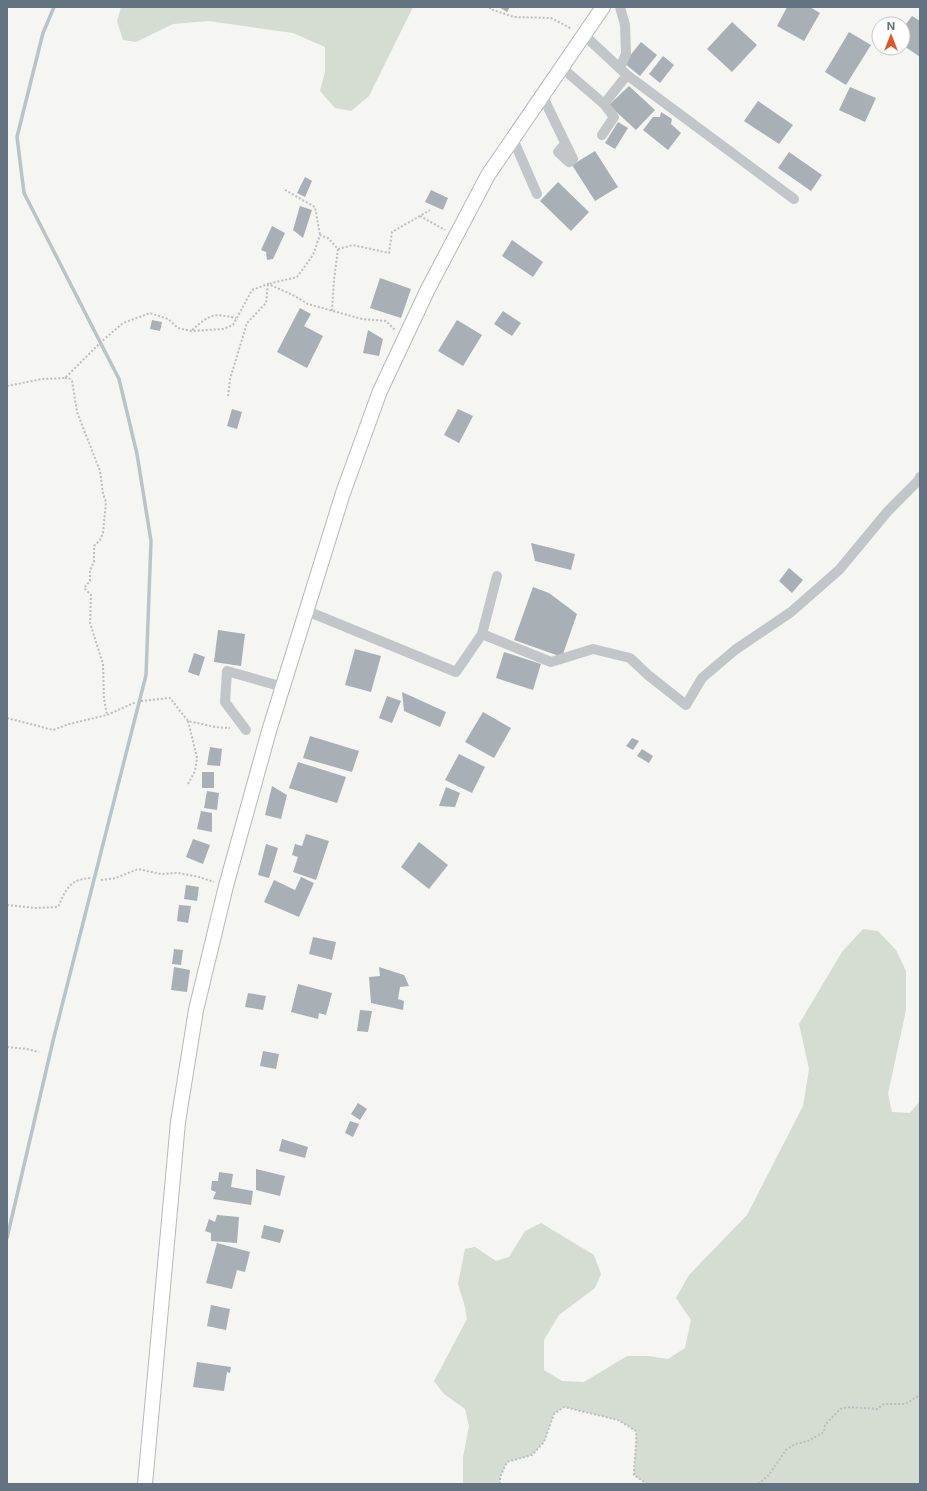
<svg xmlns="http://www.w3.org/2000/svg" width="927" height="1491" font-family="Inter,sans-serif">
	<rect width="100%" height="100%" fill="#f5f5f1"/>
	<!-- green -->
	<path fill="#d5dcd2" d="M121 7H413L369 96 351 111 335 108 320 91 325 72V47L293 33 209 21 173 24 136 42 123 40 117 21Z
		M863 929 878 931 896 950 906 971V1010L888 1094 892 1112 910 1113 920 1101V1484H647L634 1475C634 1460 637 1446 636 1431L618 1420 564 1407 554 1414 544 1442 532 1455 507 1462 500 1477V1484H463V1457L469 1426 465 1409 444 1394 434 1381 467 1319 465 1307 458 1284 465 1249 475 1247 496 1261 509 1257 525 1231 541 1223 594 1255 601 1274 595 1288 559 1315 544 1340V1370L562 1381 584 1382 627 1356H648L668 1359 685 1348 691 1320 676 1298 689 1275 747 1215 803 1106 809 1069 799 1024 842 952Z"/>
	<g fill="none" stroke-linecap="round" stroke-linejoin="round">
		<!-- stream -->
		<path stroke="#b9c4c8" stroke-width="3.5" d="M7 1238 53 1041 146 675 151 541 137 454 119 379 24 193 17 137 43 33 54 7"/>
	</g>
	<!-- building -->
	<path fill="#a8afb5" d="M499 7H510L507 12Z
		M787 7H810L820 13 804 41 777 26Z
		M912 16 920 21V57L904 46 909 39 903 35V28Z
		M732 22 757 45 732 72 707 49Z
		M849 32 871 45 846 85 825 72Z
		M641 42 657 55 640 76 624 63Z
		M663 56 674 65 660 83 649 74Z
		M629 86 655 110 636 130 609 105Z
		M850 87 876 98 865 122 839 110Z
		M758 101 793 125 779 144 744 121Z
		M661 112 672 119 671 124 681 133 668 150 643 130 653 117H660Z
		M618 122 628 128 615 149 605 143Z
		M595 151 618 187 595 201 572 165Z
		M789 152 822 175 811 191 778 168Z
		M305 177 312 181 305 197 297 193Z
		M558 182 589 212 571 231 540 201Z
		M431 190 448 198 443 210 425 202Z
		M300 206 312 210 303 238 293 230Z
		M272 226 285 233 273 259 267 260 266 252 261 250Z
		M512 240 543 262 533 277 502 256Z
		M380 278 411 289 401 318 370 308Z
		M300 308 311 314 304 326 323 336 307 368 277 352Z
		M503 311 521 323 512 336 494 324Z
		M152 320 162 322 160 331 150 329Z
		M457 320 482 335 463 366 438 351Z
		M368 330 383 339 379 356 363 353Z
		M232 409 242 412 237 429 227 426Z
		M458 409 473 416 459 443 444 435Z
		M531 543 575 554 571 570 535 561Z
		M789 568 803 580 792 593 779 581Z
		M533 587 549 593 577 614 562 657 514 640Z
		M218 630 245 634 241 666 214 662Z
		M355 649 381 656 371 692 345 685Z
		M504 652 541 664 533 690 496 678Z
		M194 653 205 657 199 676 188 672Z
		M402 692 446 712 440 727 404 711Z
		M387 696 401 701 392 723 379 718Z
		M483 712 511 728 494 758 465 742Z
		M310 736 359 751 352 772 303 758Z
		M632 738 639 741 633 750 626 746Z
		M210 747 222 749 220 766 207 765Z
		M642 749 653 756 649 763 637 756Z
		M459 754 485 767 472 793 445 780Z
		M298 762 346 777 337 803 289 788Z
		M202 772H214V788H202Z
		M272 786 287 795 281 819 265 815Z
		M446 787 460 793 455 807 439 806Z
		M207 791 219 793 217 810 204 808Z
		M201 811 212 813V832L197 829Z
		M306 834 329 841 316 880 293 872 298 857 292 855 295 844 302 846Z
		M193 839 210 845 203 864 186 857Z
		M419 842 448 865 429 889 401 867Z
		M266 844 278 848 269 878 258 875Z
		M301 877 314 883 299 917 264 902 274 880 295 890Z
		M186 885 199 887 197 901 184 899Z
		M179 905 191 906 188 923 177 921Z
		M313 937 336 942 332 960 309 954Z
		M174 949 183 950 181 965 172 964Z
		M174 967 190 970 187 992 171 990Z
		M379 967 404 975 409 986 400 987 398 999 404 1001 403 1010 371 1003 369 977 380 976Z
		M298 984 332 993 326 1015 319 1013 318 1019 291 1012Z
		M248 993 266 996 263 1010 245 1007Z
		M360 1010 372 1011 368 1032 357 1031Z
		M263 1051 279 1054 276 1069 260 1066Z
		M358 1103 367 1109 360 1120 351 1114Z
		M350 1121 359 1124 353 1137 345 1133Z
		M282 1139 308 1147 305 1158 279 1151Z
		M256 1169 285 1176 280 1196 256 1190Z
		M219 1172 233 1174 231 1187 253 1191 251 1205 213 1199 216 1192 211 1190 212 1181H218Z
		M217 1215 239 1217 237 1243 211 1241V1233L205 1231 209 1219 215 1222Z
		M264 1225 284 1230 280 1243 261 1238Z
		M217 1243 250 1252 245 1272 237 1270 232 1289 206 1283Z
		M211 1305 230 1309 226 1330 207 1326Z
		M197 1362 231 1367 230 1373 227 1372 224 1391 193 1387Z"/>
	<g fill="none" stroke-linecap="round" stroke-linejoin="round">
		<defs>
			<path id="secondary" d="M145 1484 178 1122 196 1010 226 886 269 731 343 493 380 391 428 289 488 175 603 7"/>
		</defs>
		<!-- secondary casing -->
		<use href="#secondary" stroke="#b4b9be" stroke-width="16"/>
		<!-- path -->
		<path stroke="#bcbec0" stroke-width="2" stroke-dasharray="2 2" stroke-linecap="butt" d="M490 7V9L514 17 551 18 572 29
			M285 190 315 207 320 235
			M420 216 445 230
			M338 249 353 245 389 253 392 232 430 210
			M192 330C211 314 212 313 236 318
			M65 378H69L72 381 77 412 100 471 103 494 106 502 103 533 100 540 94 546V562L90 570V581L84 588 91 595 90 623 103 664 104 699 107 715
			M7 386 42 379 65 378 101 342 123 323 150 313 168 319 178 328 191 331 223 329 233 325 252 290 268 284 293 295 308 304 362 319 386 321 395 330
			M228 396 230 379 247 323 266 303 268 284 297 277 313 255 320 235 328 238 338 249 334 280 332 311
			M141 701 170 698 188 721 215 727 230 728
			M7 718 53 730 69 724 107 715 136 702
			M188 784 195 771 197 758 188 721
			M101 880 116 878 138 869 161 874 178 873 199 877 214 882
			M7 905 36 908 58 907C66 889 70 879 91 878
			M7 1047 27 1049 39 1052
			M500 1484V1477L507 1462 532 1455 544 1442 554 1414 564 1407 618 1420 636 1431C637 1446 634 1460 634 1475L647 1484
			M758 1484 768 1476 786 1450 795 1444 808 1441 824 1432 825 1425 840 1409 850 1407 877 1409 884 1404H905L920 1395"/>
		<!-- street -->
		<path stroke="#c2c6c9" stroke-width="10" d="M584 35 627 75 794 199
			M561 67 604 104
			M620 68 626 54 625 25 620 7
			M542 95 573 159 569 162 558 152 565 144
			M602 135 614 117 604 104 627 75
			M513 139 537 194
			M307 611 456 672 482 634 497 576
			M482 634 551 662 593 649 630 658 648 675 686 705 702 678 735 650 791 612 839 570 888 511 918 481 920 477
			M246 730 225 702 227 671 283 687"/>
		<!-- secondary -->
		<use href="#secondary" stroke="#fff" stroke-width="14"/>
	</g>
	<!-- border -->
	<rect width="927" height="1491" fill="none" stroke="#637382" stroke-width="16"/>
	<!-- north arrow -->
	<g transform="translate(891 36)"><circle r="19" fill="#ffffff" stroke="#c1c7cd"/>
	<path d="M0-3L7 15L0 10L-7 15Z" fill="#e55520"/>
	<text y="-6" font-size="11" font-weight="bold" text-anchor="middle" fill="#637382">N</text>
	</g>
</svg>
